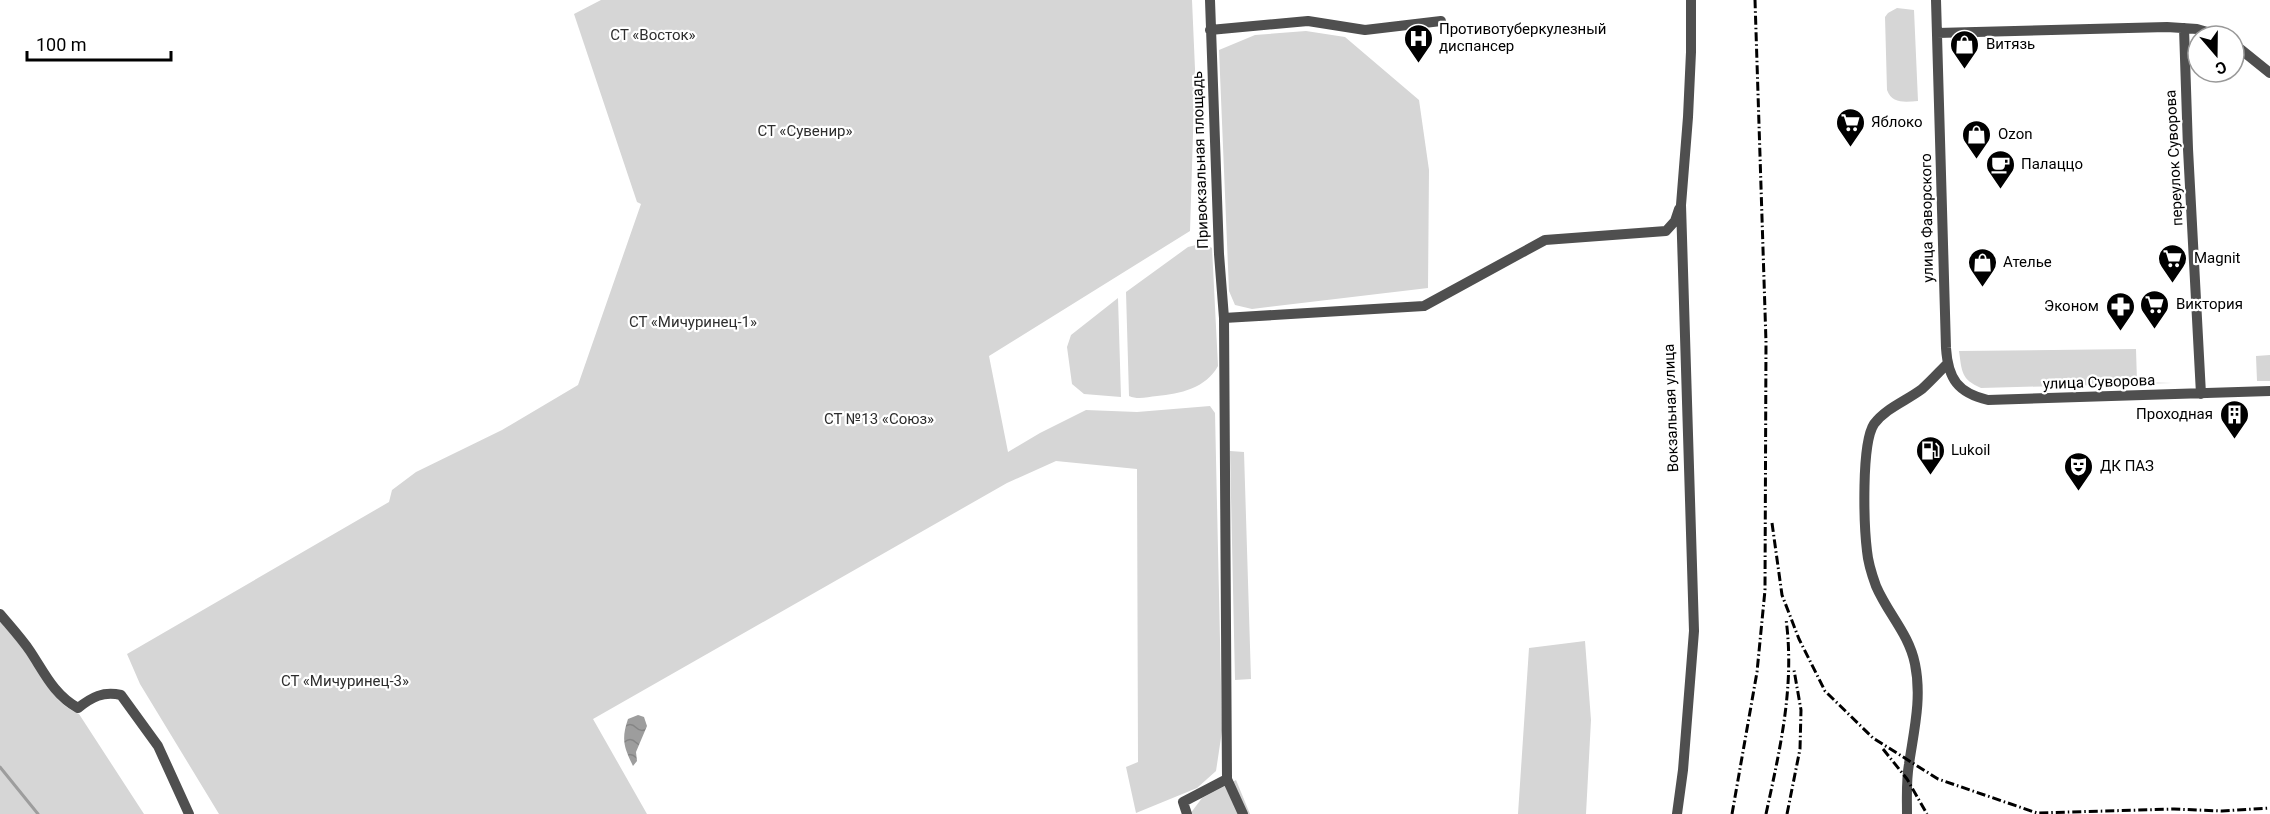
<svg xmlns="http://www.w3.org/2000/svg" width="2270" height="814" font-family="Roboto,sans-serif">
	<defs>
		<pattern id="water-waves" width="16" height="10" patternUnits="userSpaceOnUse" patternTransform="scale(1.5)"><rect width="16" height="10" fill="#9d9d9d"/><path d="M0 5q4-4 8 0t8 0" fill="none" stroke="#858585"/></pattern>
	</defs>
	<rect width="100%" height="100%" fill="#fff"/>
	<!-- green -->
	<path fill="#d6d6d6" d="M601 0H1192L1195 69 1190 231 989 356 1008 452 1040 433 1086 410 1137 412 1210 406 1215 413 1222 731 1216 771 1197 788 1136 813 1126 767 1138 762 1137 469 1056 461 1007 483 593 719 647 814H219L140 684 127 654 389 502 392 490 416 472 502 430 578 385 641 204 637 202 574 14Z
		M1897 8 1914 10 1918 101C1905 102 1892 104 1887 90L1885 17 1888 13Z
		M1306 31 1345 37 1419 100 1429 170 1428 288 1252 309 1235 305 1229 291 1219 50 1255 35Z
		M1204 243 1212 248 1218 366C1206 388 1180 394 1157 396 1147 397 1138 400 1129 396L1126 292 1188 247Z
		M1118 298 1121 397 1084 394 1072 384 1067 347 1071 335Z
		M2136 349 2137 382 2173 383 1981 388C1961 379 1962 372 1959 351Z
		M2270 355V381H2257L2256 356Z
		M1230 451 1244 452 1251 679 1235 680Z
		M0 621C11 635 23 648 33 662 48 685 53 702 79 714L144 814H0Z
		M1585 641 1591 720 1586 814H1518L1529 648Z
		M1236 780 1250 814H1190L1202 798Z"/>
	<!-- water -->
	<path fill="url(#water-waves)" d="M638 715 644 717 647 726 636 752 637 761 633 766C624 747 621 740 628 719Z"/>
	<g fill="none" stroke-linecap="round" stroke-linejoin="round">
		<!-- stream -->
		<path stroke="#9d9d9d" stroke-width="3" d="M0 767 38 814"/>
		<!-- minor -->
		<path stroke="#4f4f4f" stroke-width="10" d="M1210 0 1219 254 1224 318 1227 779 1243 814
			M1936 0 1946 348C1948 379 1958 393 1988 400L2270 391
			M2184 28 2188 149 2201 394
			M1210 30 1308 21 1365 30 1441 21
			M1937 33 2167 27 2197 29 2221 36
			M2234 44 2270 73
			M1224 318 1424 306 1545 240 1666 231 1675 221 1679 209
			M0 614C10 626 21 638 30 651 44 672 54 695 78 708 92 697 103 691 121 695L158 746 189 814
			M1187 814 1183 802 1227 779
			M1677 814 1683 770 1694 631 1681 205 1688 117 1691 52V0
			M1907 814C1907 797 1906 781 1909 764 1914 730 1922 698 1915 664 1909 634 1888 614 1876 586 1872 575 1868 563 1867 551 1864 526 1861 444 1874 424 1886 408 1906 401 1922 389 1931 381 1939 372 1948 363"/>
		<!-- rail -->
		<path stroke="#000" stroke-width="3" stroke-dasharray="9 3 1.5 3" stroke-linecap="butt" d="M1772 523 1782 595 1799 639 1825 691 1873 738 1938 779 2037 813 2174 809 2222 811 2270 808
			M1883 749 1907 779 1927 814
			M1732 814 1757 672 1765 590 1766 342 1755 0
			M1766 814C1780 749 1795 686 1786 619
			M1787 814 1800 749 1801 710 1794 670"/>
	</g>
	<!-- icons -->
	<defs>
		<symbol id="hospital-pin" viewBox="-11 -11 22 30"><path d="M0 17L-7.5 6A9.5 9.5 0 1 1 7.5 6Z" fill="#000" stroke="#fff"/><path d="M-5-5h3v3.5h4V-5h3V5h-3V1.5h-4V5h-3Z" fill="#fff"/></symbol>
		<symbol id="shop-pin" viewBox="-11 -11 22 30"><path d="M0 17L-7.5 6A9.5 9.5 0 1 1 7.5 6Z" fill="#000" stroke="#fff"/><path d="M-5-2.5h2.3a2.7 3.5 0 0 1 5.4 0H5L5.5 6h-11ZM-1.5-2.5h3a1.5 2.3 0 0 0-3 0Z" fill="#fff"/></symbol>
		<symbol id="supermarket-pin" viewBox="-11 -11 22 30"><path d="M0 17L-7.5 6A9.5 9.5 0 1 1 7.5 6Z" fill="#000" stroke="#fff"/><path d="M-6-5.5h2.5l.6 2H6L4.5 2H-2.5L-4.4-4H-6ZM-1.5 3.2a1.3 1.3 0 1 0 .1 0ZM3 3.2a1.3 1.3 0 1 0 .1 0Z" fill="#fff"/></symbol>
		<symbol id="cafe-pin" viewBox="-11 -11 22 30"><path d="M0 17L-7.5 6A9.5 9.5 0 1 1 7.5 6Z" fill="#000" stroke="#fff"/><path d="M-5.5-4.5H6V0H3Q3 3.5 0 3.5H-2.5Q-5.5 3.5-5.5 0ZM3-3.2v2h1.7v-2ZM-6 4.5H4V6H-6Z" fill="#fff"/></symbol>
		<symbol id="pharmacy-pin" viewBox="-11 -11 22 30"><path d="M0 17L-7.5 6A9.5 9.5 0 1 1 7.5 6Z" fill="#000" stroke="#fff"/><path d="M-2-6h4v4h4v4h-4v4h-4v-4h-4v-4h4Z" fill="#fff"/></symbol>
		<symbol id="building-pin" viewBox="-11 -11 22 30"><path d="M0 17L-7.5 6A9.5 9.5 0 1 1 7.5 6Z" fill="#000" stroke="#fff"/><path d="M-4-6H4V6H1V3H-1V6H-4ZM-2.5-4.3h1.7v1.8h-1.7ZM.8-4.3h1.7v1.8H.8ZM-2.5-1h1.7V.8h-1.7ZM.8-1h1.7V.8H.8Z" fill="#fff"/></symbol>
		<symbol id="fuel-pin" viewBox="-11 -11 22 30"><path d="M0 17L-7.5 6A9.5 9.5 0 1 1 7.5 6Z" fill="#000" stroke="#fff"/><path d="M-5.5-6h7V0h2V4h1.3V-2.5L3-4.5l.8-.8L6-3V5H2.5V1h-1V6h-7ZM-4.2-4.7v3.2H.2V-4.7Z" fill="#fff"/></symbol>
		<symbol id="theatre-pin" viewBox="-11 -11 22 30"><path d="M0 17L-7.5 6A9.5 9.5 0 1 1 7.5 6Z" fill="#000" stroke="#fff"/><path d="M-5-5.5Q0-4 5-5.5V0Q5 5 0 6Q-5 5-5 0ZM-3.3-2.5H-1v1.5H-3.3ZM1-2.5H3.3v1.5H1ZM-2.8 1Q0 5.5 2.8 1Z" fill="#fff"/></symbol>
	</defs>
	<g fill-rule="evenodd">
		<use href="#hospital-pin" x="1402" y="22" width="33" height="45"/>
		<use href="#shop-pin" x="1948" y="28" width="33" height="45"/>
		<use href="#supermarket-pin" x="1834" y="106" width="33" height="45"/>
		<use href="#shop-pin" x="1960" y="118" width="33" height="45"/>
		<use href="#cafe-pin" x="1984" y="148" width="33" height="45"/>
		<use href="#supermarket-pin" x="2156" y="242" width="33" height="45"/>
		<use href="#shop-pin" x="1966" y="246" width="33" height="45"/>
		<use href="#supermarket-pin" x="2138" y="288" width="33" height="45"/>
		<use href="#pharmacy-pin" x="2104" y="290" width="33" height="45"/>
		<use href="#building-pin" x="2218" y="398" width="33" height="45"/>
		<use href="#fuel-pin" x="1914" y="434" width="33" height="45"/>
		<use href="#theatre-pin" x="2062" y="450" width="33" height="45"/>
	</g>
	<g text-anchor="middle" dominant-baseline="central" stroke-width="4.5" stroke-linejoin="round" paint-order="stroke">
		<!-- poi labels -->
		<g font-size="15" fill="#000" stroke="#fff" text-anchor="start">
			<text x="1439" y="29">Противотуберкулезный<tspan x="1439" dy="17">диспансер</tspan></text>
			<text x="1986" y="44">Витязь</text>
			<text x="1871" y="122">Яблоко</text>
			<text x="1998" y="134">Ozon</text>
			<text x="2021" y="164">Палаццо</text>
			<text x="2194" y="258">Magnit</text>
			<text x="2003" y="262">Ателье</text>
			<text x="2176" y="304">Виктория</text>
			<text x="2099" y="306" text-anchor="end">Эконом</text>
			<text x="2213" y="414" text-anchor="end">Проходная</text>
			<text x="1951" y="450">Lukoil</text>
			<text x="2100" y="466">ДК ПАЗ</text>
		</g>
		<!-- park labels -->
		<g font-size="15" fill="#2d2d2d" stroke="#fff">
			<text x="653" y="35">СТ «Восток»</text>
			<text x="805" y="131">СТ «Сувенир»</text>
			<text x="693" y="322">СТ «Мичуринец-1»</text>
			<text x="879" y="419">СТ №13 «Союз»</text>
			<text x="345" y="681">СТ «Мичуринец-3»</text>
		</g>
		<!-- street labels -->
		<g font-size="15" fill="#000" stroke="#fff">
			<text transform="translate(2174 158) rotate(-93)">переулок Суворова</text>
			<text transform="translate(1200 160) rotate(-92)">Привокзальная площадь</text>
			<text transform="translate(1927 218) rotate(-91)">улица Фаворского</text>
			<text transform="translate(2099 382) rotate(-2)">улица Суворова</text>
			<text transform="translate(1671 408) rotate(-92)">Вокзальная улица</text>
		</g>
	</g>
	<!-- north arrow -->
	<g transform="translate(2216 54) rotate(160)"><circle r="28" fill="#ffffff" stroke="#999999" stroke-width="1.5"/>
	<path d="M0-4.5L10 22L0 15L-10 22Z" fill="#000000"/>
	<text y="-9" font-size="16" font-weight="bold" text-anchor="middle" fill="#000000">С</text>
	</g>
	<!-- scale -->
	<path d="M27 51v9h144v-9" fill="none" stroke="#000000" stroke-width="3"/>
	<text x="36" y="51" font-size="18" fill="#000000" stroke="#ffffff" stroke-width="4.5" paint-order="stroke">100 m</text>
</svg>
